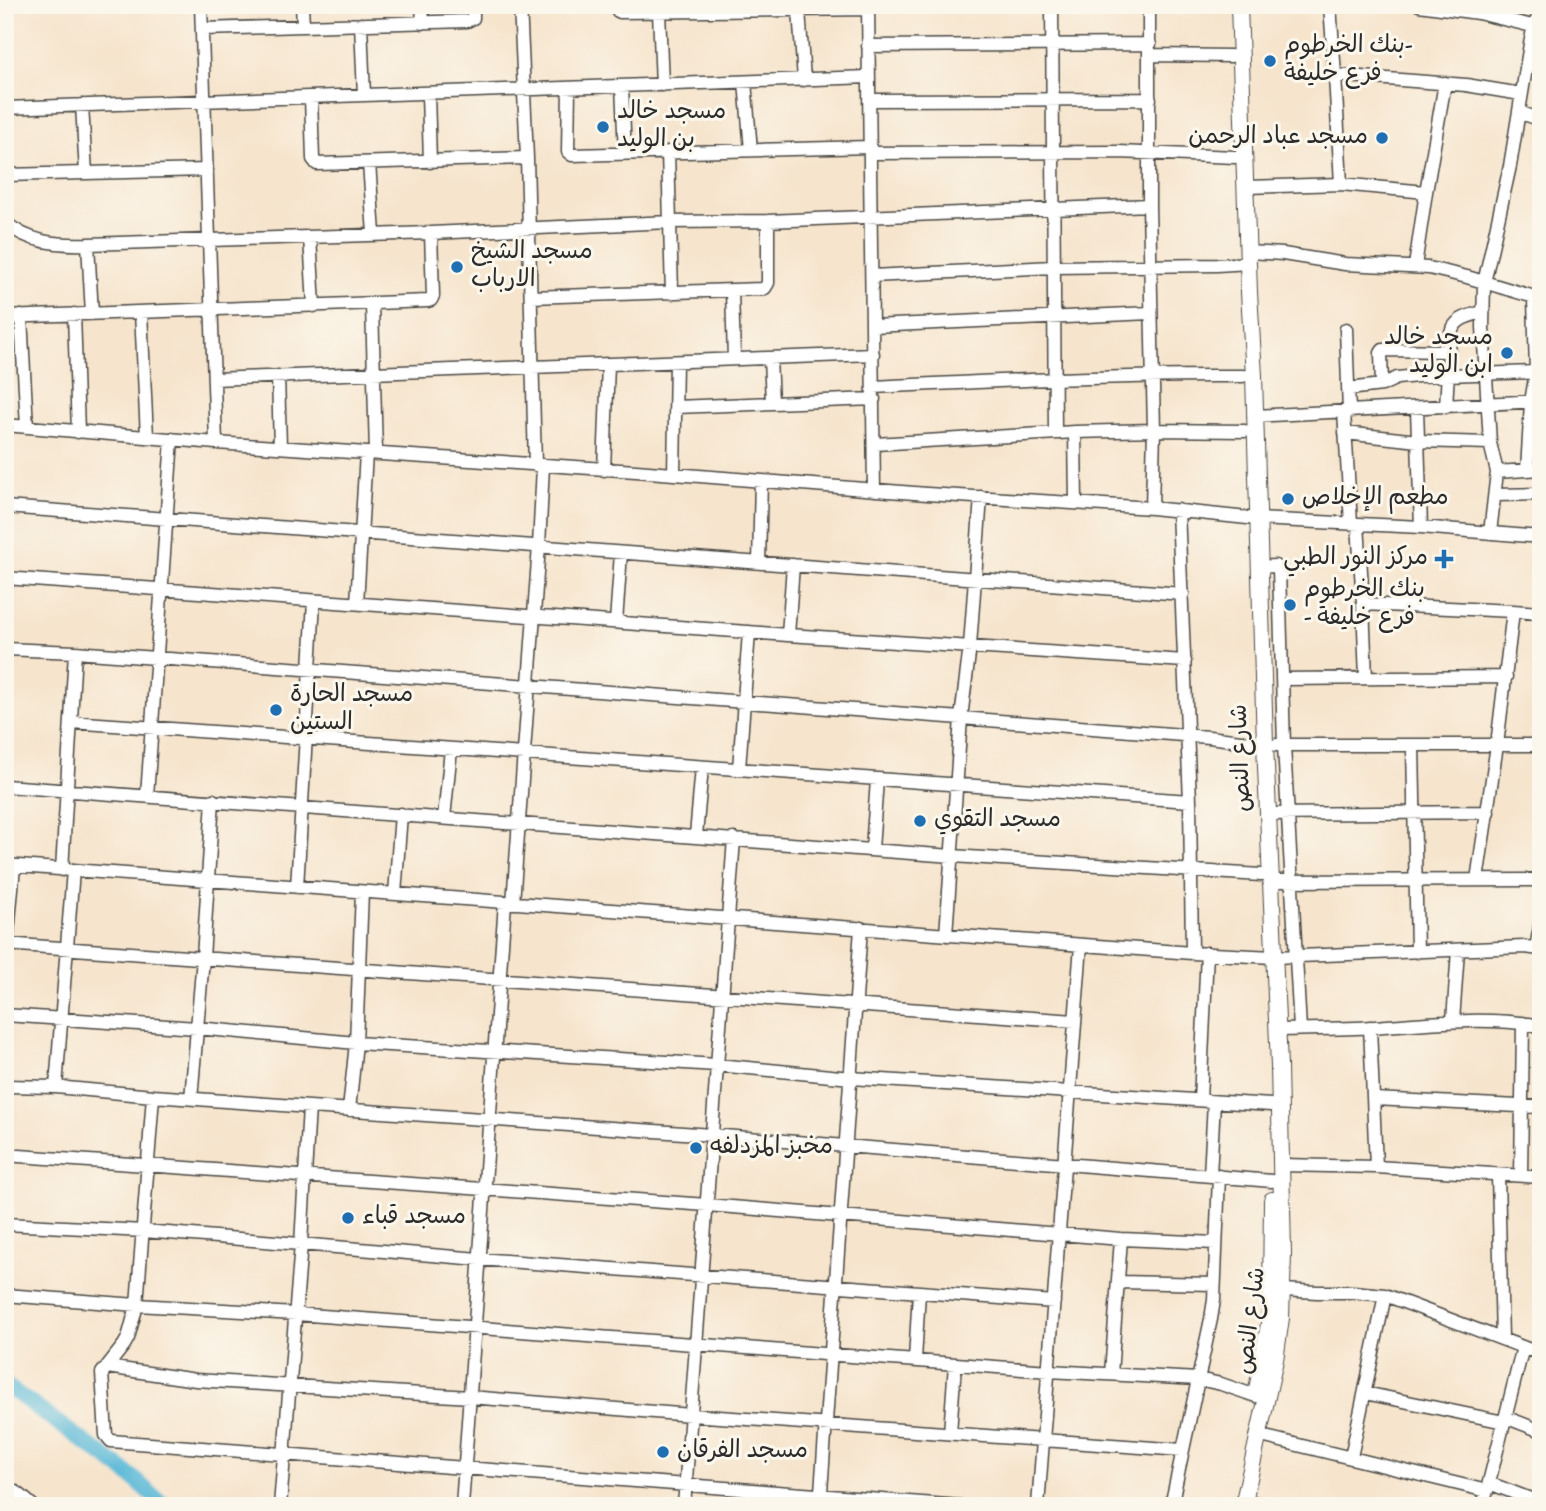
<svg xmlns="http://www.w3.org/2000/svg" width="1546" height="1511" font-family="'Gochi Hand','Playpen Sans Arabic',sans-serif">
	<rect width="100%" height="100%" fill="#fbf7ec"/>
	<filter id="ink" filterUnits="userSpaceOnUse"><feTurbulence type="fractalNoise" baseFrequency=".0143" numOctaves="2"/><feDisplacementMap in="SourceGraphic" scale="14" xChannelSelector="R" yChannelSelector="G"/><feConvolveMatrix kernelMatrix="1 2 1 2 8 2 1 2 1" color-interpolation-filters="sRGB"/></filter>
	<filter id="wash" filterUnits="userSpaceOnUse"><feTurbulence type="fractalNoise" baseFrequency=".00686" numOctaves="4" result="noise"/><feDisplacementMap in="SourceGraphic" scale="28" xChannelSelector="R" yChannelSelector="G"/><feGaussianBlur stdDeviation="1.57" result="paint"/><feColorMatrix in="noise" values="0 0 0 0 0 0 0 0 0 0 0 0 0 0 0 0 0 1.4 0 .05"/><feComposite in="paint" operator="in"/></filter>
	<g filter="url(#wash)">
		<rect width="100%" height="100%" fill="#f6e4cc"/>
		<g fill="none" stroke-linecap="round" stroke-linejoin="round">
			<!-- river -->
			<path stroke="#58b8d7" stroke-width="16" d="M5 1385 125 1471 165 1506"/>
		</g>
	</g>
	<g filter="url(#ink)">
		<g fill="none" stroke-linecap="round" stroke-linejoin="round">
			<defs>
				<path id="minor" d="M201 5 216 443
					M302 5 303 25
					M422 5 423 23
					M520 5 527 158 535 465
					M618 5V11L620 12 868 9
					M868 5 874 490
					M1052 5 1055 433
					M1149 5V205L1154 430 1152 508
					M1330 5 1335 75 1466 85 1521 94
					M1419 5 1478 13 1541 28
					M799 10 804 80
					M659 12 662 85
					M361 24 364 95
					M202 29 467 21 473 18V5
					M868 46 1150 44
					M1150 55 1231 56
					M1335 75 1341 184
					M745 82 751 150
					M622 86 625 153
					M569 88 568 152 572 155 870 147
					M428 93 430 162
					M311 97 313 159 317 164 527 158
					M869 100 1150 99
					M82 105 86 173
					M5 108 869 77
					M1519 112 1541 120
					M668 152 672 293
					M870 153 1119 152 1235 157
					M369 163 374 234
					M5 175 207 170
					M1246 187 1341 184 1426 192
					M5 222C28 243 58 245 88 244L431 233 670 222 768 221 1149 205
					M310 237 314 306
					M88 244 92 314
					M1248 252 1283 254 1345 264 1429 268 1467 277 1541 299
					M1415 266 1426 192 1445 83
					M872 276 1053 267 1217 265 1249 263
					M732 291 734 359
					M531 297 762 289 765 288 768 283V221
					M372 304 376 454
					M141 312 147 437
					M74 314 78 432
					M21 316 27 427
					M5 317 428 301 431 300 433 296 431 233
					M873 326 1150 313
					M1346 329 1349 412
					M770 358 772 403
					M278 376 280 447
					M214 379 873 354
					M1382 385 1381 353 1383 350 1449 351
					M874 387C997 381 1120 375 1243 376
					M1348 389 1382 385 1397 378 1418 376 1536 372
					M676 407 874 399
					M1446 407 1450 335C1455 318 1468 316 1483 312
					M1417 409 1421 527
					M1344 412 1351 523
					M1254 416 1541 401
					M5 425 216 443 636 471 927 494 1152 508 1257 519 1421 527 1541 537
					M1075 432 1076 503
					M1345 433 1418 441 1490 443
					M875 444 1075 432 1154 430 1245 431
					M604 470 608 364
					M1527 470 1531 402 1536 372 1534 298
					M1497 472 1541 469
					M674 474 676 362
					M1495 495 1541 494
					M5 507 1183 594
					M1178 510 1190 801 1192 953
					M1358 524 1363 604 1366 678
					M1490 533 1497 472 1490 443 1483 327 1484 283 1510 166 1530 44 1534 25 1541 13
					M759 563 761 481
					M1259 567 1275 566 1279 569 1284 746 1300 1029
					M5 578 788 635 1185 661
					M357 603 366 453
					M1363 604 1513 611
					M616 622 621 553
					M788 635 793 565
					M5 649 75 652 961 718 1209 737 1256 743
					M1282 679 1506 677
					M71 722 1190 801
					M1276 745H1541
					M1413 745 1417 952
					M739 769 749 632
					M5 786 952 856 1261 875
					M147 796 172 439
					M1268 814 1488 812
					M444 818 451 749
					M696 836 702 767
					M872 849 877 780
					M5 865 1192 953 1274 957 1524 947 1541 949
					M62 870 75 652
					M1477 880 1497 745 1513 611 1541 613
					M1271 881 1541 880
					M297 887 314 601
					M395 894 401 814
					M513 903 539 546 543 466
					M946 935 961 718 970 646 981 497
					M5 944 1075 1021
					M7 944 14 866
					M1536 948 1541 921
					M5 1015 197 1028 356 1043 717 1065 851 1078 1271 1105
					M1453 1021 1458 950
					M1370 1027 1376 1167
					M1278 1030C1310 1029 1342 1029 1374 1027 1429 1023 1486 1016 1541 1026
					M5 1086 56 1087 153 1096 712 1135 1272 1181
					M56 1087 73 870
					M153 1096 137 1305 128 1338 124 1345 102 1373 106 1435 111 1441 961 1506
					M191 1099 203 958 213 800
					M1374 1099 1541 1107
					M1200 1100 1207 953
					M349 1110 356 1043 362 892
					M5 1155 707 1205 1121 1239 1216 1243
					M1281 1165 1376 1167 1541 1177
					M1210 1175 1214 1102
					M1498 1175 1502 1339
					M1521 1176 1523 1023
					M5 1224 144 1231 479 1259 1054 1302
					M1119 1282 1214 1284
					M1283 1290 1317 1292H1353L1385 1295 1541 1354
					M5 1295 137 1305 296 1314 1049 1371 1198 1379 1221 1384 1256 1396
					M915 1360 919 1292
					M107 1367 196 1380 470 1397 691 1415 1182 1450
					M1111 1374 1121 1239
					M1365 1393 1504 1422
					M1505 1417 1541 1431
					M950 1433 955 1364
					M1257 1435 1487 1491
					M1351 1457 1385 1295
					M1489 1483 1541 1503
					M5 1486 19 1494 33 1506
					M1244 1500 1269 1506
					M280 1506 301 1244 309 1107
					M462 1506 505 902
					M684 1506 734 839
					M820 1506 861 928
					M1038 1506 1081 945
					M1171 1506 1211 1319 1214 1300 1219 1176
					M1483 1506 1523 1347"/>
				<path id="major" d="M1239 5 1249 292 1254 376 1265 744 1279 1066 1283 1254 1281 1318 1275 1360 1243 1506
					M1257 1390 1269 1324 1271 1298 1272 1200"/>
			</defs>
			<!-- minor casing -->
			<use href="#minor" stroke="#494743" stroke-width="15"/>
			<!-- major casing -->
			<use href="#major" stroke="#494743" stroke-width="18"/>
			<!-- minor -->
			<use href="#minor" stroke="#fff" stroke-width="12"/>
			<!-- major -->
			<use href="#major" stroke="#fff" stroke-width="16"/>
		</g>
	</g>
	<!-- markers -->
	<g fill="#1f6fb2" stroke="#fbf7ec" stroke-width="2.5">
		<circle cx="1270" cy="61" r="7"/>
		<circle cx="603" cy="127" r="7"/>
		<circle cx="1382" cy="138" r="7"/>
		<circle cx="457" cy="267" r="7"/>
		<circle cx="1507" cy="353" r="7"/>
		<circle cx="1288" cy="499" r="7"/>
		<path d="M1440.5 548.5h7v7h7v7h-7v7h-7v-7h-7v-7h7z"/>
		<circle cx="1290" cy="605" r="7"/>
		<circle cx="276" cy="710" r="7"/>
		<circle cx="920" cy="821" r="7"/>
		<circle cx="696" cy="1148" r="7"/>
		<circle cx="348" cy="1218" r="7"/>
		<circle cx="663" cy="1452" r="7"/>
	</g>
	<g text-anchor="middle" dominant-baseline="central" stroke-width="6" stroke-linejoin="round" paint-order="stroke">
		<!-- poi labels -->
		<g font-size="24" fill="#2b2b2b" stroke="#fbf7ec" text-anchor="start">
			<text x="1284" y="47">بنك الخرطوم-<tspan x="1284" dy="28">فرع خليفة</tspan></text>
			<text x="617" y="113">مسجد خالد<tspan x="617" dy="28">بن الوليد</tspan></text>
			<text x="1368" y="138" text-anchor="end">مسجد عباد الرحمن</text>
			<text x="471" y="253">مسجد الشيخ<tspan x="471" dy="28">الارباب</tspan></text>
			<text x="1493" y="339" text-anchor="end">مسجد خالد<tspan x="1493" dy="28">ابن الوليد</tspan></text>
			<text x="1302" y="499">مطعم الإخلاص</text>
			<text x="1428" y="559" text-anchor="end">مركز النور الطبي</text>
			<text x="1304" y="591">بنك الخرطوم<tspan x="1304" dy="28">- فرع خليفة</tspan></text>
			<text x="290" y="696">مسجد الحارة<tspan x="290" dy="28">الستين</tspan></text>
			<text x="934" y="821">مسجد التقوي</text>
			<text x="710" y="1148">مخبز المزدلفه</text>
			<text x="362" y="1218">مسجد قباء</text>
			<text x="677" y="1452">مسجد الفرقان</text>
		</g>
		<!-- street labels -->
		<g font-size="24" fill="#2b2b2b" stroke="#fbf7ec">
			<text transform="translate(1243 758) rotate(-92)">شارع النص</text>
			<text transform="translate(1253 1321) rotate(-83)">شارع النص</text>
		</g>
	</g>
	<!-- margin -->
	<rect width="1546" height="1511" fill="none" stroke="#fbf7ec" stroke-width="28"/>
</svg>
